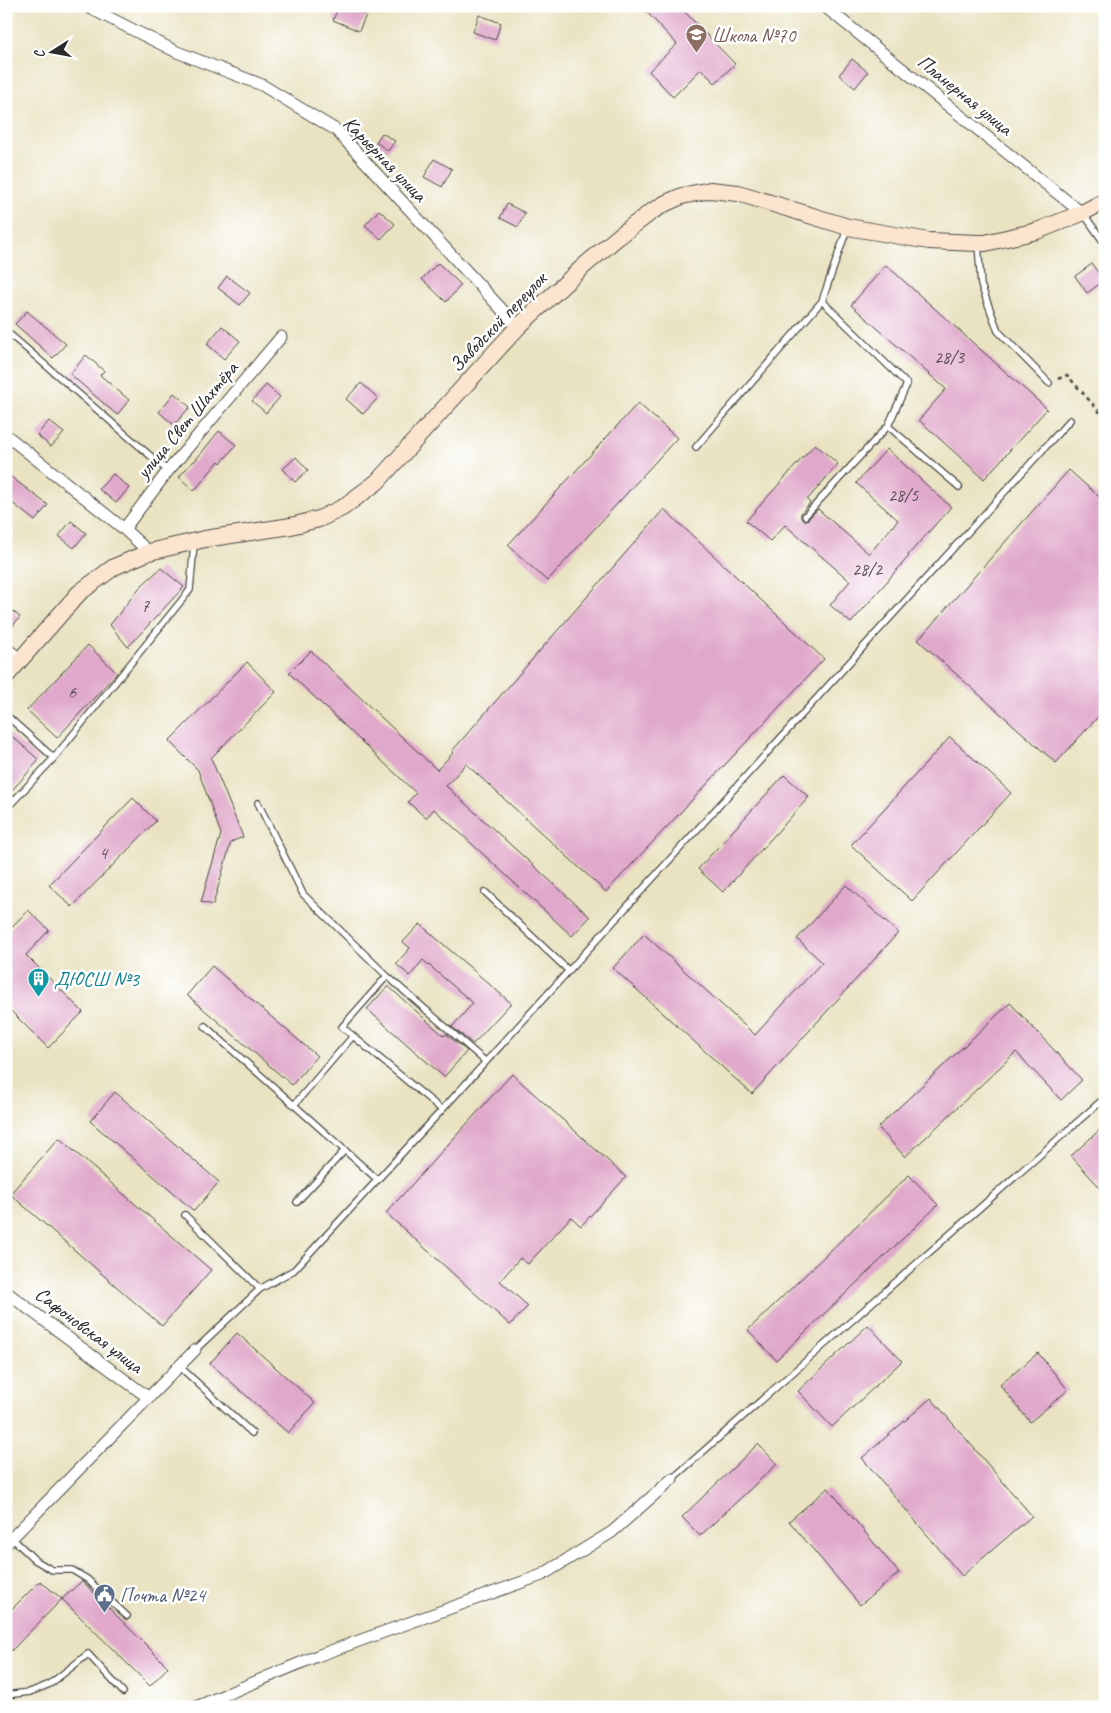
<svg xmlns="http://www.w3.org/2000/svg" width="1111" height="1713" font-family="Caveat,sans-serif">
	<rect width="100%" height="100%" fill="#fff"/>
	<filter id="ink" filterUnits="userSpaceOnUse"><feTurbulence type="fractalNoise" baseFrequency=".02" numOctaves="2"/><feDisplacementMap in="SourceGraphic" scale="10" xChannelSelector="R" yChannelSelector="G"/><feConvolveMatrix kernelMatrix="1 2 1 2 8 2 1 2 1" color-interpolation-filters="sRGB"/></filter>
	<filter id="wash" filterUnits="userSpaceOnUse"><feTurbulence type="fractalNoise" baseFrequency=".0096" numOctaves="4" result="noise"/><feDisplacementMap in="SourceGraphic" scale="20" xChannelSelector="R" yChannelSelector="G"/><feGaussianBlur stdDeviation="1.12" result="paint"/><feColorMatrix in="noise" values="0 0 0 0 0 0 0 0 0 0 0 0 0 0 0 0 0 1.4 0 .05"/><feComposite in="paint" operator="in"/></filter>
	<g filter="url(#wash)">
		<rect width="100%" height="100%" fill="#e9e3c2"/>
		<g id="blocks">
			<!-- building -->
			<path fill="#e0a9cb" d="M339 6H345L366 15 359 31 333 20Z
				M641 6H679L735 64 715 83 701 69 673 97 649 71 677 44Z
				M479 15 501 23 495 40 473 32Z
				M852 59 868 72 855 88 839 75Z
				M382 133 395 141 388 151 376 142Z
				M434 159 452 169 442 187 424 177Z
				M507 204 525 213 518 227 500 218Z
				M379 210 395 224 381 239 365 225Z
				M438 263 461 285 446 302 422 279Z
				M1092 264 1104 281 1087 293 1075 276Z
				M886 265 1047 409 984 479 919 420 946 389 851 305Z
				M227 276 250 293 240 305 218 288Z
				M27 311 66 344 53 358 15 324Z
				M222 326 240 341 224 359 207 344Z
				M86 355 104 371 100 375 129 400 117 415 70 374Z
				M361 383 378 398 363 414 346 399Z
				M266 385 280 397 266 413 252 401Z
				M174 393 190 407 174 425 159 412Z
				M638 403 677 438 547 581 508 545Z
				M49 421 64 433 51 447 37 435Z
				M219 431 236 445 221 463 219 461 194 491 179 477 193 461 194 462Z
				M815 444 838 464 807 500 810 503 801 513V518L804 520H807L818 509 869 554 898 520 856 483 887 449 951 507 908 555 909 556 851 623 830 605 850 581 785 525 770 541 746 521Z
				M296 457 308 470 295 482 283 469Z
				M1069 470 1105 502V709L1056 763 918 640Z
				M6 473 48 505 35 521 6 498Z
				M113 474 129 488 116 503 99 489Z
				M664 509 824 659 606 892 466 764 446 786 590 917 572 936 434 809 426 818 408 802 416 793 289 673 311 651 437 770 453 753 452 751Z
				M71 521 86 533 74 548 59 536Z
				M161 568 184 587 128 647 110 625 140 587Z
				M6 606 20 617 6 634Z
				M88 645 117 673 57 738 27 710Z
				M247 662 276 692 211 758 243 837 231 842 213 905 201 902 221 834 198 770 169 741Z
				M6 731 39 760 6 797Z
				M950 737 1011 793 912 901 851 845Z
				M784 775 809 797 723 892 698 869Z
				M133 798 156 821 72 907 49 885Z
				M846 885 898 933 752 1094 613 968 644 934 755 1035 822 962 797 939Z
				M28 910 49 930 26 955 83 1012 48 1048 6 1006V933Z
				M420 924 511 1003 473 1044 452 1027 473 1003 423 960 410 976 396 964 410 948 403 942Z
				M212 966 317 1056 292 1085 187 995Z
				M388 986 444 1036 446 1034 467 1051 444 1077 367 1009Z
				M1010 1003 1082 1080 1061 1100 1016 1052 905 1157 878 1127Z
				M512 1074 626 1177 581 1226 571 1217 528 1264 520 1258 500 1281 528 1306 510 1325 386 1213Z
				M115 1092 219 1182 194 1211 90 1121Z
				M1105 1125V1193L1071 1156Z
				M59 1138 211 1270 162 1326 10 1194Z
				M909 1175 938 1205 776 1360 748 1330Z
				M868 1325 902 1361 832 1427 798 1391Z
				M237 1333 315 1403 288 1433 210 1363Z
				M1038 1353 1068 1390 1030 1422 1000 1385Z
				M931 1398 1032 1516 962 1576 862 1458Z
				M758 1444 777 1464 700 1536 682 1517Z
				M828 1488 899 1573 860 1605 789 1521Z
				M40 1581 62 1599 6 1656V1615Z
				M82 1581 168 1667 150 1686 62 1599Z"/>
		</g>
	</g>
	<g filter="url(#ink)">
		<use href="#blocks" fill-opacity="0" stroke="#484742" stroke-width="1"/>
		<g fill="none" stroke-linecap="round" stroke-linejoin="round">
			<defs>
				<path id="service" d="M1083 213 1105 244
					M978 244 981 285 998 331 1049 383
					M6 331 168 471
					M888 426 959 487
					M696 447 822 301 847 229
					M805 516 888 426 907 384 822 301
					M6 715 54 758
					M258 803 303 894 387 976
					M6 809 54 758 190 590 194 544
					M485 892 569 971
					M205 1026 294 1105 353 1036 442 1110
					M353 1036 342 1027 387 976 486 1062
					M294 1105 378 1180
					M297 1202 345 1150
					M185 1215 260 1289
					M195 1350 260 1289 294 1270 442 1110 1070 420
					M179 1366 252 1433
					M672 1479 1100 1102 1105 1107
					M12 1538 35 1560 52 1570H72L87 1579 127 1616
					M6 1695 30 1692 50 1684 88 1654 123 1692"/>
				<path id="minor" d="M86 6 177 52 262 85 336 130 518 327
					M824 6 1082 213
					M6 435 124 529 149 552
					M124 529 168 471 281 337
					M6 648 21 660
					M6 1292 149 1398
					M6 1544 195 1350
					M196 1707 317 1656 542 1575 612 1532 672 1479"/>
				<path id="secondary" d="M6 676 79 593 114 567 149 552 205 539 291 526 319 519 342 508 377 482 518 327 585 265 618 237 651 212 666 203 682 196 710 190 738 193 848 227 929 241 978 243H985L1037 231 1082 213 1105 201"/>
			</defs>
			<!-- service casing -->
			<use href="#service" stroke="#484742" stroke-width="8"/>
			<!-- minor casing -->
			<use href="#minor" stroke="#484742" stroke-width="13"/>
			<!-- secondary casing -->
			<use href="#secondary" stroke="#484742" stroke-width="18"/>
			<!-- path -->
			<path stroke="#484742" stroke-width="2.5" stroke-dasharray="4 4" stroke-linecap="butt" d="M1058 379 1067 375 1103 416 1105 440"/>
			<!-- service -->
			<use href="#service" stroke="#fff" stroke-width="5.5"/>
			<!-- minor -->
			<use href="#minor" stroke="#fff" stroke-width="11"/>
			<!-- secondary -->
			<use href="#secondary" stroke="#fce5cf" stroke-width="16"/>
		</g>
	</g>
	<!-- icons -->
	<defs>
		<symbol id="school-pin" viewBox="-11 -11 22 30"><path d="M0 17L-7.5 6A9.5 9.5 0 1 1 7.5 6Z" fill="#8d6e63" stroke="#fff"/><path d="M0-5L7-2L0 1L-7-2ZM-4 1L0 2.5L4 1V4Q0 6-4 4Z" fill="#fff"/></symbol>
		<symbol id="building-pin" viewBox="-11 -11 22 30"><path d="M0 17L-7.5 6A9.5 9.5 0 1 1 7.5 6Z" fill="#0f9aa8" stroke="#fff"/><path d="M-4-6H4V6H1V3H-1V6H-4ZM-2.5-4.3h1.7v1.8h-1.7ZM.8-4.3h1.7v1.8H.8ZM-2.5-1h1.7V.8h-1.7ZM.8-1h1.7V.8H.8Z" fill="#fff"/></symbol>
		<symbol id="civic-pin" viewBox="-11 -11 22 30"><path d="M0 17L-7.5 6A9.5 9.5 0 1 1 7.5 6Z" fill="#5c6f8a" stroke="#fff"/><path d="M-.6-6.5H3V-4.5H.6V-3L4-1V1h2V6H-6V1h2V-1L-.6-3ZM-1.2 2.5V6h2.4V2.5Z" fill="#fff"/></symbol>
	</defs>
	<g fill-rule="evenodd">
		<use href="#school-pin" x="684" y="22" width="25" height="34"/>
		<use href="#building-pin" x="26" y="966" width="25" height="34"/>
		<use href="#civic-pin" x="92" y="1582" width="25" height="34"/>
	</g>
	<g text-anchor="middle" dominant-baseline="central" stroke-width="5" stroke-linejoin="round" paint-order="stroke">
		<!-- number labels -->
		<g font-size="18" fill="#584a53">
			<text x="949" y="357">28/3</text>
			<text x="903" y="495">28/5</text>
			<text x="867" y="569">28/2</text>
			<text x="145" y="606">7</text>
			<text x="72" y="692">6</text>
			<text x="103" y="853">4</text>
		</g>
		<!-- education labels -->
		<g font-size="20" fill="#785e54" stroke="#fff" text-anchor="start">
			<text x="712" y="35">Школа №70</text>
		</g>
		<!-- street labels -->
		<g font-size="20" fill="#2b2b2b" stroke="#fff">
			<text transform="translate(965 95) rotate(39)">Планерная улица</text>
			<text transform="translate(385 159) rotate(46)">Карьерная улица</text>
			<text transform="translate(498 322) rotate(-46)">Заводской переулок</text>
			<text transform="translate(187 420) rotate(-50)">улица Свет Шахтёра</text>
			<text transform="translate(89 1330) rotate(37)">Сафоновская улица</text>
		</g>
		<!-- culture labels -->
		<g font-size="20" fill="#0d838f" stroke="#fff" text-anchor="start">
			<text x="54" y="979">ДЮСШ №3</text>
		</g>
		<!-- service labels -->
		<g font-size="20" fill="#4e5e75" stroke="#fff" text-anchor="start">
			<text x="120" y="1595">Почта №24</text>
		</g>
	</g>
	<!-- margin -->
	<rect width="1111" height="1713" fill="none" stroke="#fff" stroke-width="25"/>
	<!-- north arrow -->
	<g transform="translate(52 52) rotate(259)" stroke="#ffffff" stroke-width="4" paint-order="stroke">
	<path d="M0-4L9 19L0 12L-9 19Z" fill="#2b2b2b"/>
	<text y="-8" font-size="14" font-weight="bold" text-anchor="middle" fill="#2b2b2b">С</text>
	</g>
</svg>
